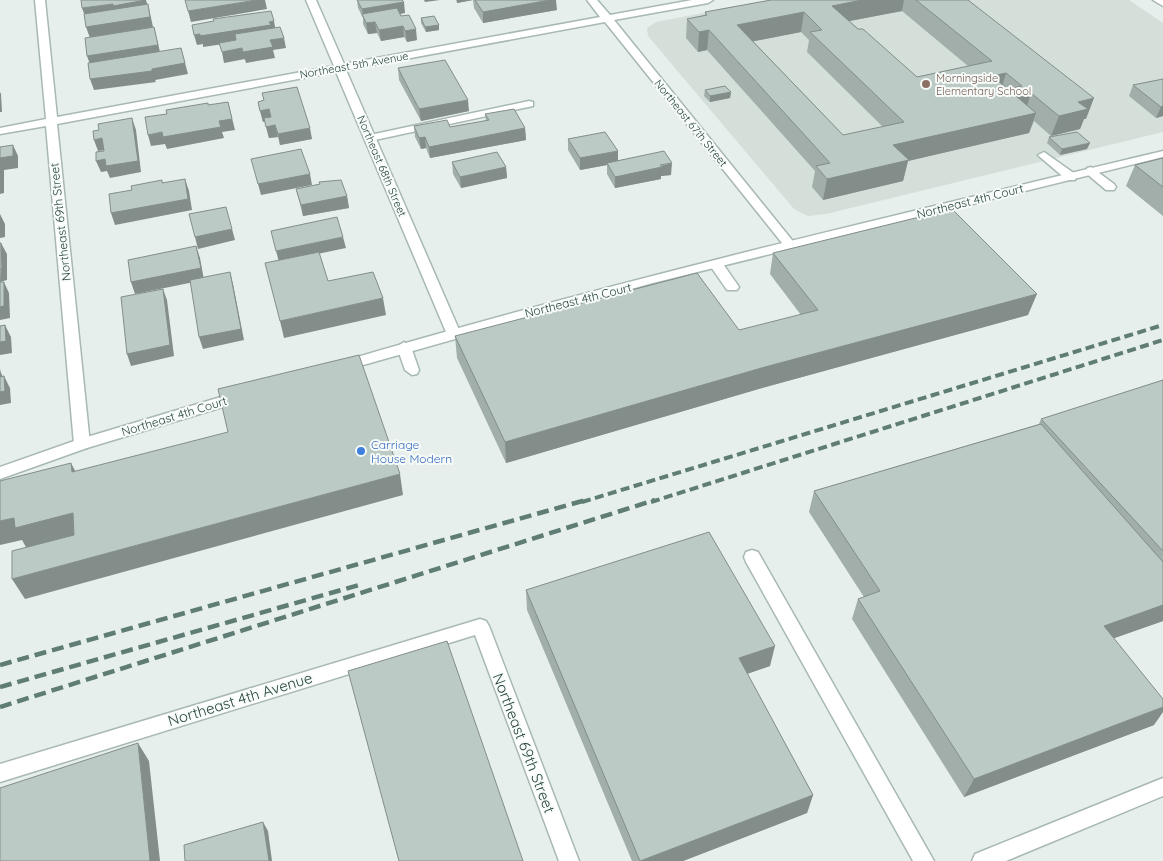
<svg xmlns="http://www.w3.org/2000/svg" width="1163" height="861" font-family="Quicksand,sans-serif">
	<rect width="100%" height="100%" fill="#e6efeb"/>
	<!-- built -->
	<path fill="#d4dfda" d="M770 0H1129L1163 23V132L826 214 808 216 794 209 648 36 647 28 656 22Z"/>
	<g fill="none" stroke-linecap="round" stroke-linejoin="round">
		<defs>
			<path id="service" d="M529 101 533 102V106L370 141 364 138 370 135Z
				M1044 152 1075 174V180H1067L1040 157 1038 155Z
				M1091 167 1114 184 1116 187 1114 190H1106L1087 174V168Z
				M716 260 721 261 737 284 739 287 737 290H727L711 267 710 264Z
				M404 342 411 347 419 370 417 374 412 375 405 370 397 347Z
				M752 550 758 552 934 861H913L746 562 744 557 746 552Z"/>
			<path id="minor" d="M35 0H45L57 117 334 66 306 0H316L344 64 600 17 587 0H597L610 15 692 0H713L708 3 614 20 796 245 790 249 786 248 605 22 346 70 460 332 453 337 446 332 336 72 57 124 90 444 87 448H77L74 444 46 126 0 134V128L46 119Z
				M1153 0H1163V6Z
				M480 619 486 621 489 626 579 861H559L475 635 0 782V764Z
				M1163 778V796L1006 861H972L975 854Z"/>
			<path id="tertiary" d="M1163 151V157L649 284 342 371 335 366 337 363C610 282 887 217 1163 151Z
				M241 391 248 396 246 400 87 448 0 479V467L77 440Z"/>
		</defs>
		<!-- service casing -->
		<use href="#service" stroke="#a8b8b2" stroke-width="3"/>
		<!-- minor casing -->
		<use href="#minor" stroke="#a8b8b2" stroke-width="3"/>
		<!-- tertiary casing -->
		<use href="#tertiary" stroke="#a8b8b2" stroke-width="3"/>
		<!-- service -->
		<use href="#service" fill="#fff" fill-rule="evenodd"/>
		<!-- minor -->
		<use href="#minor" fill="#fff" fill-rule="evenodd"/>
		<!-- tertiary -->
		<use href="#tertiary" fill="#fff" fill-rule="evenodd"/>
		<!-- rail-far1 -->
		<path stroke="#5f7d75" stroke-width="4" stroke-dasharray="9 4.5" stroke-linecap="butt" d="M582 502 1163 325
			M651 502 1163 340"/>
		<!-- rail -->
		<path stroke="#5f7d75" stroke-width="4.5" stroke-dasharray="12 6" stroke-linecap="butt" d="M0 665 586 500
			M0 687 359 585
			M0 707 655 500"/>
	</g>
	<!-- wall -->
	<path fill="#a1aea9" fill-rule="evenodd" d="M357 0H402L405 13 400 14 417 40 407 42 404 37 381 41 377 33 368 34 363 24V18L358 8Z
		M456 0H475L557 10 483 23 474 8 473 0 457 3Z
		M771 0H968L1086 119H1084L1080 129 1051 136 1034 121 1029 133 908 161 903 181 823 200 812 187 815 171 707 50 698 52 686 38 687 19 705 15V12ZM902 11 968 66 917 77 849 21ZM801 32 809 40 807 52 883 127 843 135 753 41Z
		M421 18 439 25V30L426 32 421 23Z
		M398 68 469 111 421 121 399 80Z
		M1163 79V116L1156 118 1129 96 1133 85Z
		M705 90 731 92 730 98 710 102 704 96Z
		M262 93 312 139 280 145 278 137 269 138 265 122H263L258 102 264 101Z
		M485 114 525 128 526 140 430 158 426 148 421 149 415 137 414 126 450 127 486 121Z
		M1049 137 1087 149 1060 155 1047 143Z
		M568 139 618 160 671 175 661 176V179L615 188 607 174V165L580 170 568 150Z
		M1163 158V216L1126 186 1135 165Z
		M452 162 506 167 507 178 461 188 453 174Z
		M296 189 347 196 349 208 303 216Z
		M773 253 1028 315 762 388 506 463 457 358 455 336 739 330 801 315 770 274Z
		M1163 380V621L1114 638 1154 725 964 797 852 619 858 599 864 597 809 512 814 491 1039 424 1041 419Z
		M526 590 770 666 747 674 813 795 807 813 683 861H632L527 610Z"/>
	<!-- shaded-wall -->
	<path fill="#838d89" d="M146 0 149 11 86 19 82 8 113 4Z
		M257 0H265L267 9 191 22 188 11Z
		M424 0H440L425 2Z
		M457 0H473L457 3Z
		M550 0H556L557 10 483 23V12Z
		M862 0H904L902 11 829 25 832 6Z
		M404 2 405 13 365 20 363 15 362 9Z
		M148 4 153 27 90 38 86 27Z
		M804 12 801 32 735 45 737 25Z
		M274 21 276 32 237 42 203 47V44L197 45 194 35Z
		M375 22 377 33 368 34 366 23Z
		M439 25V30L426 32 425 27Z
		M403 26 404 37 381 41 379 30Z
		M154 27 161 56 91 67 87 56Z
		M416 29 417 40 407 42 405 31Z
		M709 30 707 50 698 52 699 32Z
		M284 38 286 48 273 50 275 58 246 63 243 52 270 40Z
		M181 48 188 74 155 80 156 82 94 90 90 79 152 69Z
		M242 48 245 59 224 63 222 52Z
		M1006 73 1000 93 992 76Z
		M0 92 1 94 2 112H0Z
		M731 92 730 98 710 102V96Z
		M1031 93 1025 113 1016 96Z
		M1094 98 1086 119H1084L1080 129 1051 136 1059 116 1078 102Z
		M468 100 469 111 421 121 419 109Z
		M228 102 235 130 222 132 224 138 167 149 165 144 151 146 148 135 219 121Z
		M1163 106V116L1156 118 1161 107Z
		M269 109 271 120 263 122 260 111Z
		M1036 113 1029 133 908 161 903 181 823 200 827 179 893 145Z
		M132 118 136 130 141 172 110 178 107 171 101 172 96 161Z
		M275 125 278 137 269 138 266 127Z
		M310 128 312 139 280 145 278 134Z
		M525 128 526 140 430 158 429 147Z
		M425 137 426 148 421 149 419 138Z
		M102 138 106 150 98 151 94 140Z
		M1090 143 1087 149 1060 155 1062 149Z
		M13 145 18 156V168L4 170V193L0 194V158Z
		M618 151V162L607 163V165L580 170V158Z
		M672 163 671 175 661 176V179L615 188V177Z
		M506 167 507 178 461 188 460 177Z
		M310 174 312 185 261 195 258 184Z
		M185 179 189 191 192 210 115 225 111 213Z
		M347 196 349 208 303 216 301 205Z
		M0 214 5 224V237L0 238Z
		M232 229 235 240 198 249 195 237Z
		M343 237 346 248 279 262 276 251Z
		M1 243 7 254V280L0 282Z
		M196 246 200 258 204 280 135 294 131 282Z
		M230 272 233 284 244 340 203 349 199 337Z
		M4 282 9 293 10 318 0 320V307Z
		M163 289 167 300 174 356 131 366 127 354Z
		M1037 294 1028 315 762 388 506 463 505 442 765 367Z
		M383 298 386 315 284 338 280 321Z
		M5 325 11 337 12 353 0 355V342Z
		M0 369 1 373 4 379V376L10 388 11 403 0 405Z
		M71 463 82 484 72 472Z
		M400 474 403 495 25 599 12 579Z
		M73 513 84 534 27 549 22 540 0 545V521L14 518Z
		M1163 605V621L1092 646 1104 626Z
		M775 646 770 666 735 678 739 658Z
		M1163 707V712L1154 725 964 797 974 779Z
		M138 743 149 761 160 861H150Z
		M813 795 807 813 683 861H641Z
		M263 822 268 831 272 861H269Z"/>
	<!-- building -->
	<path fill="#bbcac4" stroke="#838d89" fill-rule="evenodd" d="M81 0H146L113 6V4L82 8Z
		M185 0H257L188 11Z
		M357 0H402L404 2 362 9Z
		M475 0H550L483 12Z
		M771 0H862L832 6 858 29H863L917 77 992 61 916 0H968L1094 98 1078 102 1088 109 1059 116 1031 93 1016 96 1036 113 893 145 909 160 827 179 816 166 830 163 709 30 699 32 687 19 707 15 705 12ZM804 12 822 30 810 32 904 122 843 135 737 25ZM1006 73 1022 86 1008 89 992 76Z
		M148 4 150 17 86 27 84 14Z
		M397 8 401 16 409 15 416 29 405 31 403 26 379 30 375 22 366 23 362 14Z
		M271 11 274 21 269 22 271 25 200 36V34L194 35 192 25 214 21 213 19Z
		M434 16 439 25 425 27 421 18Z
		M154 27 158 45 87 56 85 38Z
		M280 27 284 38 270 40 273 47 243 52 242 48 222 52 219 43 236 40 235 34Z
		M181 48 185 63 152 69V71L90 79 88 63Z
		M445 60 468 100 419 109 398 68Z
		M1163 79V106L1161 107 1133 85Z
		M725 86 731 92 710 96 705 90Z
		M297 87 310 128 278 134 275 125 266 127 264 118 271 117 269 109 260 111 258 102 264 100 262 93Z
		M228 102 232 119 219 121 221 127 163 137 162 132 148 135 145 117 167 114 166 110 208 103V105Z
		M514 109 525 128 429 147 425 137 419 138 414 126 447 120 450 127 489 120 485 114Z
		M132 118 138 161 106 166 105 159 96 161V152L104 151 102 138 94 140 93 131 99 130 98 124Z
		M605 132 618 151 580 158 568 139Z
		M1077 132 1090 143 1062 149 1049 137Z
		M13 145V156L0 158V147Z
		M301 149 310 174 258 184 251 159Z
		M664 151 672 163 660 165 662 167 615 177 607 163Z
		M497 152 506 167 460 177 452 162Z
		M1163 158V187L1135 165Z
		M185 179 188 199 111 213 109 194 132 190 131 186 162 180V183Z
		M341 180 347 196 301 205 296 189 320 184 319 182Z
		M226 207 232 229 195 237 189 214Z
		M952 209 1037 294 765 367 505 442 455 336 697 273 739 330 818 310 773 253Z
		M337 217 343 237 276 251 271 231Z
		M0 243H1L2 269H0Z
		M196 246 201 268 131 282 128 260Z
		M319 252 328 281 373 272 383 298 280 321 265 263Z
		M230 272 241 329 199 337 190 280Z
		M0 282H4V306L0 307Z
		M163 289 170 345 127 354 121 297Z
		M5 325 6 341 0 342V326Z
		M359 355 400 474 12 579V551L74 535 73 513 15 528 14 518 0 521V481L71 463 72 472 228 432 218 389Z
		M4 376 5 391 0 392V377Z
		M1163 380V551L1041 419Z
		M1041 424 1163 562V605L1104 626 1163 699V707L974 779 858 599 880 591 814 491Z
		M709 532 775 646 739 658 813 795 640 861 526 590Z
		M447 641 523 861H399L348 671Z
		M138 743 150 861H0V788Z
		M263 822 269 861H185L184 845Z"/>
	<!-- markers -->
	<circle fill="#8d6e63" stroke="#f7fbf9" stroke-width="2" cx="926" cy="84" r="5"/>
	<circle fill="#3f7fe0" stroke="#f7fbf9" stroke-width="2" cx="361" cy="451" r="5"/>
	<g text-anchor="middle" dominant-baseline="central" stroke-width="4" stroke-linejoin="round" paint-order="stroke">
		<!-- far-street labels -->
		<g font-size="11" fill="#24423a" stroke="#f7fbf9">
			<text transform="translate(354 65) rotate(-10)">Northeast 5th Avenue</text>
			<text transform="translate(691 123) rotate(51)">Northeast 67th Street</text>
			<text transform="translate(382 166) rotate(67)">Northeast 68th Street</text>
		</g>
		<!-- far-education labels -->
		<g font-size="11" fill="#785e54" stroke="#f7fbf9" text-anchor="start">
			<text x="936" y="78">Morningside<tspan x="936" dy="13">Elementary School</tspan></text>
		</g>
		<!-- street labels -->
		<g font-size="12" fill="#24423a" stroke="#f7fbf9">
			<text transform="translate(970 201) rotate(-14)">Northeast 4th Court</text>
			<text transform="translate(60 222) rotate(-96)">Northeast 69th Street</text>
			<text transform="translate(578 300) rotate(-14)">Northeast 4th Court</text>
			<text transform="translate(174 416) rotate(-17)">Northeast 4th Court</text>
		</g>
		<!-- shop labels -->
		<g font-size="12" fill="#366cbe" stroke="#f7fbf9" text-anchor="start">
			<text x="371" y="444">Carriage<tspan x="371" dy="14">House Modern</tspan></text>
		</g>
		<!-- near-street labels -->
		<g font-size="15" fill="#24423a" stroke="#f7fbf9">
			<text transform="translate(240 699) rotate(-17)">Northeast 4th Avenue</text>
			<text transform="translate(524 743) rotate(69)">Northeast 69th Street</text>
		</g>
	</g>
</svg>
